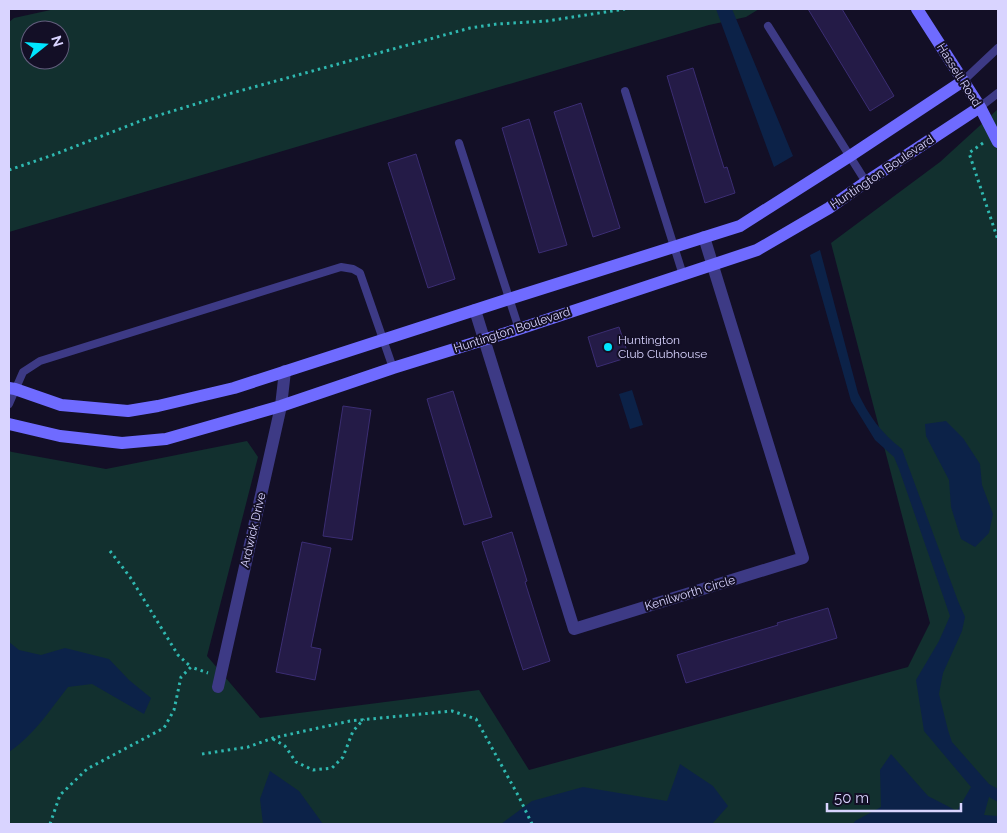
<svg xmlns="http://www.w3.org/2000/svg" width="1007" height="833" font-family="Raleway,sans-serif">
	<rect width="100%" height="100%" fill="#130f26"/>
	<!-- green -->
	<path fill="#12302f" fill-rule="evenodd" d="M55 9H759L746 17 709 25 9 232V22L14 18ZM30 30H60V60H30Z
		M998 109V824H9V451L12 452 106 469 247 441 258 457 207 656 260 718 479 690 529 770 908 667 930 623 831 243 940 162Z"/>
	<!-- water -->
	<path fill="#0c2248" d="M716 9H732L793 156 774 167Z
		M820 250 858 393C869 416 881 433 902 449L958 601 965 617 962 631 943 673 939 694 948 730 952 742 989 784 998 789V802L989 797 984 815 998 816V824H853L855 821 881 807 880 770 891 754 928 796 957 811 971 787 924 731 916 680 939 641 950 616 899 469 894 457 875 440 851 401 810 255Z
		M632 390 643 425 630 429 619 394Z
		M946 421 963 438 980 464 982 485 993 514 989 533 975 547 961 539 951 507 949 480 926 436 925 424Z
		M9 642 19 650 41 655 65 648 109 659 129 680 151 698 144 714 92 684 68 687C50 710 33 736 9 752Z
		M680 764 713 786 728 806 712 824H501L532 801 583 787 667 801Z
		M270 771 299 791 323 824H263L260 799Z"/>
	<!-- building -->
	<path fill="#241b47" stroke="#3b2d73" d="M808 9H842L894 96 870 111Z
		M693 68 724 168 727 167 735 193 705 203 667 76Z
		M581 103 620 228 593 237 554 112Z
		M529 119 567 245 539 253 502 128Z
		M416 154 455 279 428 288 388 163Z
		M619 327 629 357 597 367 588 337Z
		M453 391 492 517 464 525 427 399Z
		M343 406 371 410 352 540 323 536Z
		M512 532 527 581 525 582 550 661 523 670 482 542Z
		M302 542 331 548 311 647 321 649 315 680 276 672Z
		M828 608 837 638 686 683 677 655 778 625 777 623Z"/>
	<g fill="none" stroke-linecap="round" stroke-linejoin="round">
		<!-- path -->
		<path stroke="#2fb8b0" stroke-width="3" stroke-dasharray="2.5 4" stroke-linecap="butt" d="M983 143 969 153 998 240
			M9 170 53 155 143 120 232 93 470 28 497 24 547 21 625 9
			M110 551 130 577 178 655 191 667
			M273 739 285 746 296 762 313 770 332 768 343 757 353 731 364 719
			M202 754 248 747 273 738 350 721 452 711 476 719 519 797 532 824
			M50 824 60 795 87 769 164 728 174 710 181 677 191 667 208 673"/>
		<!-- lane -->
		<path stroke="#3d3a85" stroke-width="8" d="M768 26 866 182
			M963 81 998 48
			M625 91 683 275
			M980 107 998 93
			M459 143 519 329
			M9 404 23 372 40 361 341 267 353 269 360 273 393 368"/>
		<!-- street -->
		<path stroke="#3d3a85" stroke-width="12" d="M475 310 574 629 803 558 704 237
			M218 687 281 406 285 371"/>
		<!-- secondary -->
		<path stroke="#6f6bff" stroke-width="12" d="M917 9 980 107 998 142
			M9 388 15 389 61 405 128 411 158 406 234 388 509 299 740 226 850 156 963 81
			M9 424 60 436 122 443 166 439 281 406 393 368 519 329 757 250 829 208 866 182 980 107"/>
	</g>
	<!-- markers -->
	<circle fill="#00e5ff" stroke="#130f26" stroke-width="2" cx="608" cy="347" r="5"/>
	<g text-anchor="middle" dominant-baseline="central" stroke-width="4" stroke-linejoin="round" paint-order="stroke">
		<!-- street labels -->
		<g font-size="12" fill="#d9d4ff" stroke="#130f26">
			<text transform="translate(959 75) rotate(58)">Hassell Road</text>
			<text transform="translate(882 172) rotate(-34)">Huntington Boulevard</text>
			<text transform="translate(512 330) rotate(-18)">Huntington Boulevard</text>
			<text transform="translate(253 530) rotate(-77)">Ardwick Drive</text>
			<text transform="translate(690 593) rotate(-17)">Kenilworth Circle</text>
		</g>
		<!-- poi labels -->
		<g font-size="12" fill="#d9d4ff" stroke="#130f26" text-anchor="start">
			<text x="618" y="340">Huntington<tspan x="618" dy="14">Club Clubhouse</tspan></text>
		</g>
	</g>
	<!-- border -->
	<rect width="1007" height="833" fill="none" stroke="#d9d4ff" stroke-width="20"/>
	<!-- north arrow -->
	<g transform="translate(45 45) rotate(73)"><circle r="24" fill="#130f26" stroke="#625e7d"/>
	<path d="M0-4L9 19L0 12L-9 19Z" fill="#00e5ff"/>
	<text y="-8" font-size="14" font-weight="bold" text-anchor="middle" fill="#d9d4ff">N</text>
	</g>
	<!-- scale -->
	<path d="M827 803v8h134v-8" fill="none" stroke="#d9d4ff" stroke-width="2.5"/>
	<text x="834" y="803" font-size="15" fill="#d9d4ff" stroke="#130f26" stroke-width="4" paint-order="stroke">50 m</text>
</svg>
